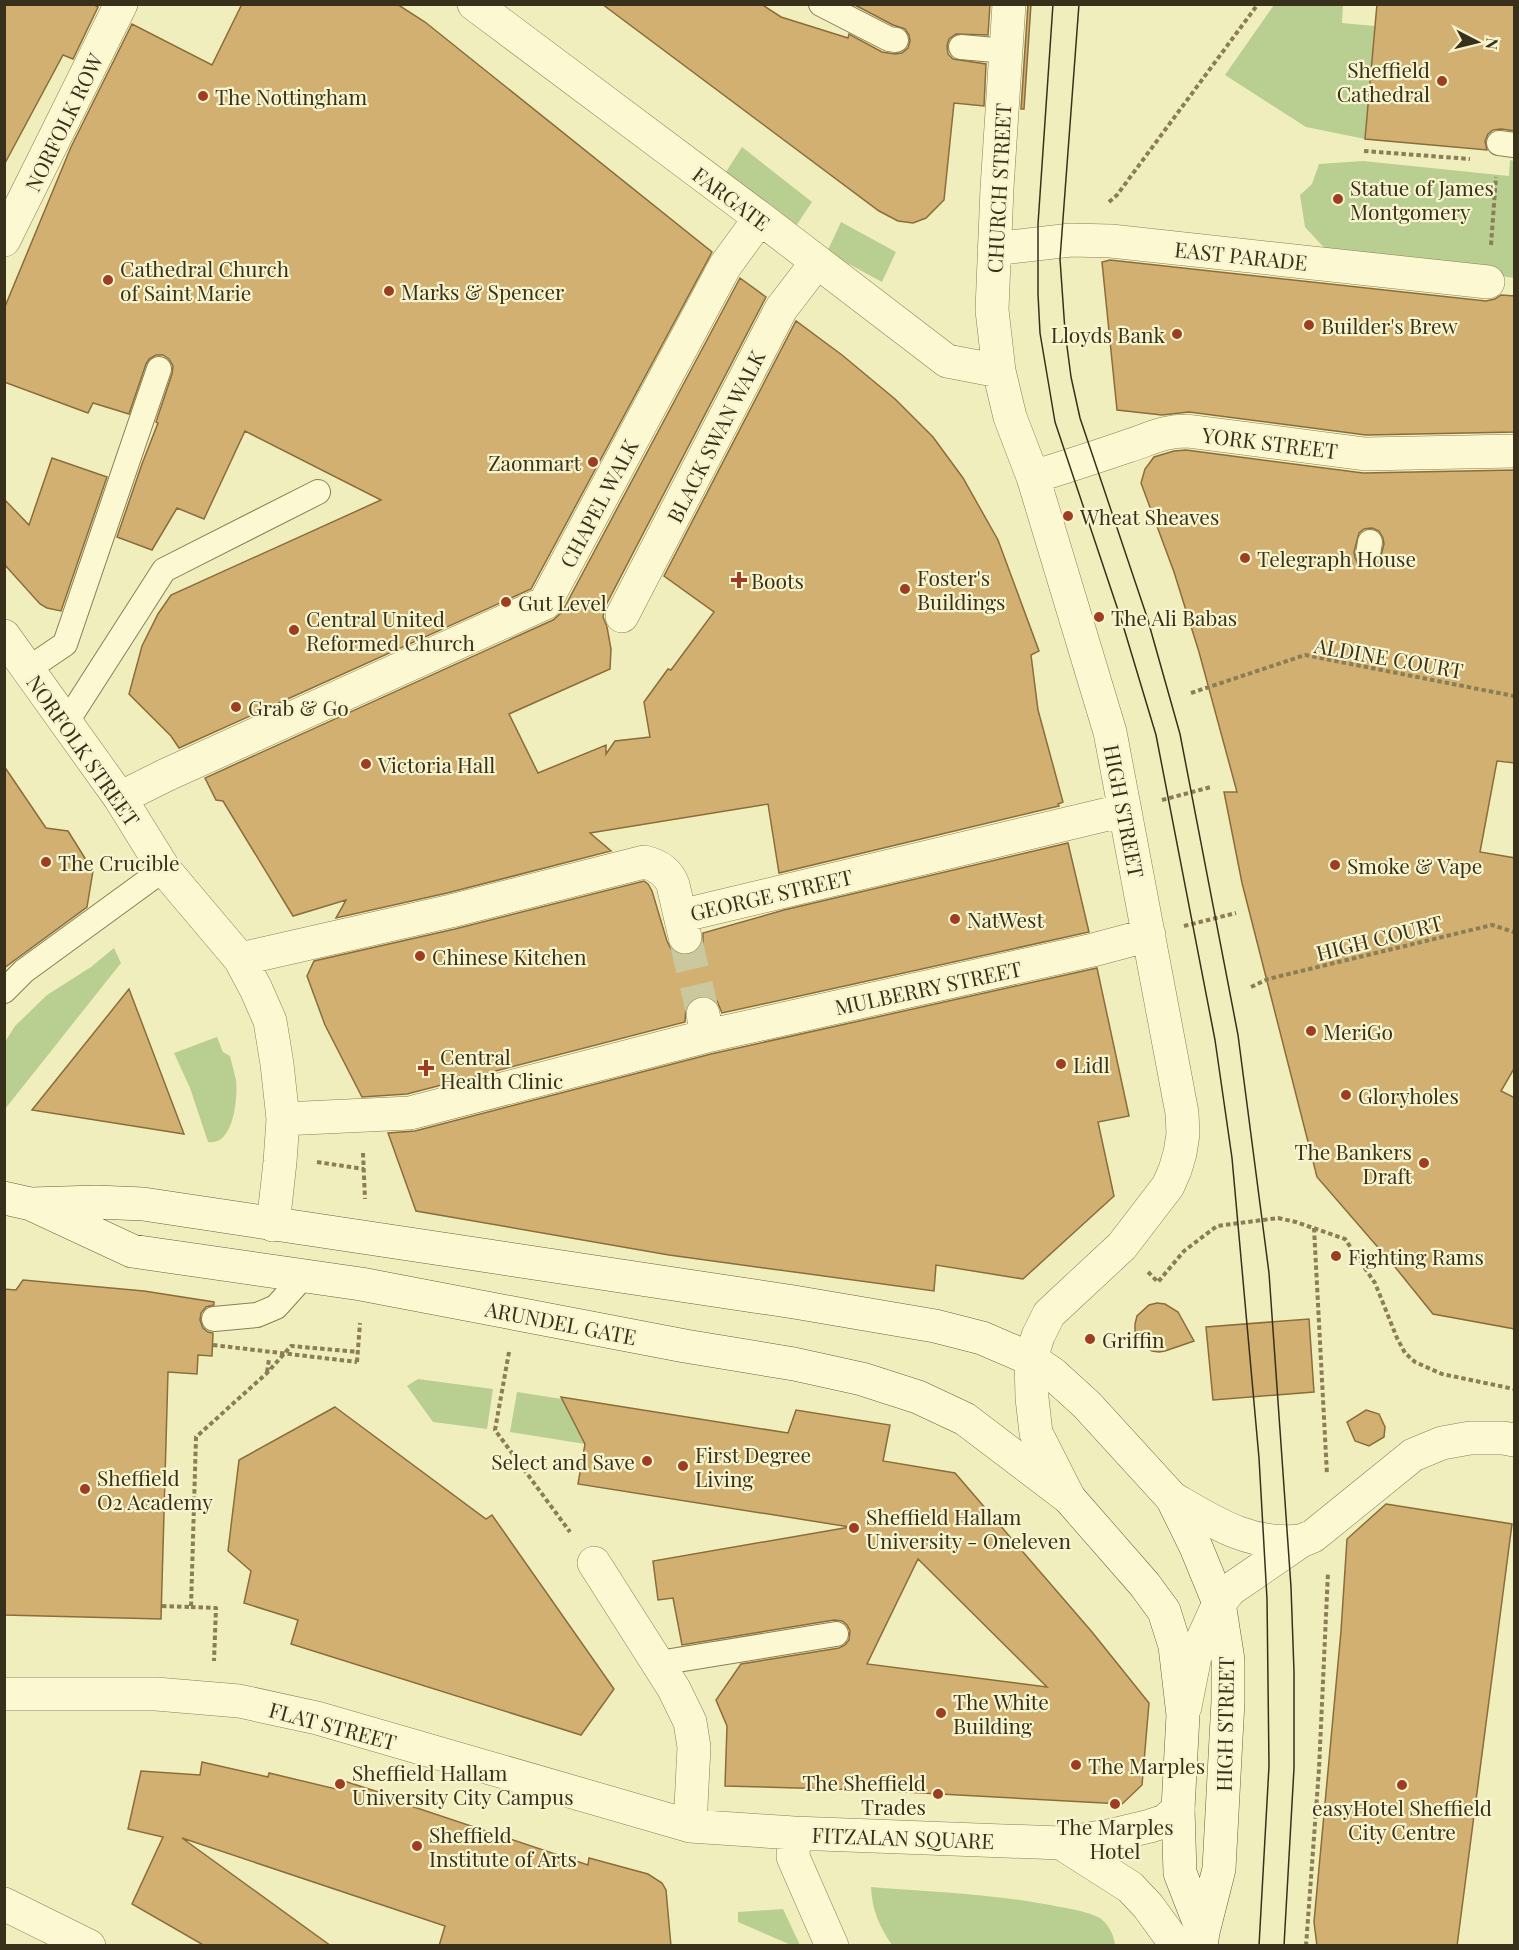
<svg xmlns="http://www.w3.org/2000/svg" width="1519" height="1950" font-family="'Playfair Display',serif">
	<rect width="100%" height="100%" fill="#f1eebe"/>
	<!-- green -->
	<path fill="#b9cf92" d="M1274 5H1343L1342 23 1375 26 1365 139 1306 127 1225 75Z
		M742 147 812 202 796 226 724 175Z
		M1510 160 1514 161V278L1328 252 1305 227 1300 195 1312 184 1319 164 1363 161 1509 176Z
		M841 222 896 252 882 282 827 252Z
		M114 948 121 963 5 1109V1042L15 1026 47 995 91 967Z
		M217 1037 223 1052 230 1056C232 1064 234 1072 236 1080 238 1097 234 1147 208 1142L190 1088 174 1053Z
		M418 1379 493 1389 487 1429 433 1422 407 1386Z
		M517 1392 562 1399 585 1444 510 1432Z
		M871 1887C934 1892 998 1894 1060 1907 1072 1909 1089 1912 1100 1918 1109 1925 1114 1935 1115 1945H892C879 1926 872 1910 871 1887Z
		M783 1909 800 1945H791L738 1922V1912Z"/>
	<!-- building -->
	<path fill="#d1b072" stroke="#8b6d3a" stroke-width="1.5" fill-rule="evenodd" d="M4 4H93L98 7 73 59 63 55 4 165Z
		M242 4H397L425 22 712 252 531 589 179 748 171 736 129 694 142 646 158 614 171 595 381 500 245 431 204 519 177 508 152 550 117 537 142 464 158 423 156 422 172 374 173 366 169 359 163 355H156L149 359 146 364 129 414 93 403 88 413 4 382V309L71 147 132 24 212 65Z
		M602 4H761L781 17 848 38 849 34 882 52 895 54 902 53 908 48 910 41 909 35 905 29 893 25 853 4H990L988 35 956 34 949 39 947 46 948 54 953 59 986 64 984 106 954 103 944 200 926 218 913 223 898 221 879 211Z
		M1028 4H1031L1024 109H1021Z
		M1377 4H1515V131L1501 129 1493 130 1488 134 1485 141 1487 150 1365 139Z
		M1110 260 1486 301 1495 299 1501 295 1515 296V432L1366 435 1189 412 1162 415 1117 410 1102 262Z
		M740 278 766 297 605 607 603 617 607 627 611 649 610 669 509 714 538 773 606 745V754L615 741 650 737 644 702 668 669 671 670 714 612 664 576 796 321 842 355 895 399 933 437 963 478 998 540 1039 651 1031 655 1038 710 1063 802 1058 804 1059 806 779 873 768 804 590 833 611 851 447 893 336 918 346 900 293 916 223 801 216 800 205 778 553 620 562 612Z
		M1186 450 1363 473 1515 470V763L1497 761 1480 852 1515 858V1067L1501 1091 1515 1098V1329L1433 1314 1395 1267 1317 1177 1242 883 1224 792H1237L1199 652 1174 572 1141 483 1145 469 1154 457 1174 451ZM1372 528 1379 531 1383 538 1384 544 1379 563 1374 567 1366 568 1359 565 1355 558 1354 552 1359 533 1364 529Z
		M52 458 107 477 61 611 47 608 40 604 4 564V499L29 525Z
		M4 766 46 828 68 831 93 871 87 907 4 968Z
		M1068 843 1089 932 722 1013 717 1001 709 996H699L690 1000 686 1007 685 1022 407 1094 362 1097 325 1025 307 976 314 961 455 929 644 881 648 884 652 891 667 941 671 949 679 955H689L698 950 703 942V933L784 910Z
		M1097 968 1129 1116 1098 1122 1114 1196 1023 1279 936 1265 934 1291 669 1255 416 1211 388 1133 415 1131 711 1054Z
		M129 989 184 1134 32 1110Z
		M23 1280 144 1291 214 1302V1305L206 1307 201 1313 200 1320 203 1328 208 1332 213 1333 212 1356 198 1355 197 1374 168 1372 161 1619 4 1615V1289L16 1290Z
		M1157 1303 1165 1304 1178 1312 1194 1341 1165 1351 1159 1352 1152 1351 1141 1344 1135 1331V1324L1137 1316 1149 1305Z
		M1309 1319 1314 1392 1213 1400 1206 1327Z
		M561 1397 788 1433 796 1410 890 1425 883 1461 955 1473 1092 1632 1149 1703 1142 1785 1122 1804 867 1790 725 1786 727 1726 716 1700 741 1664 839 1648 845 1645 849 1640 850 1631 847 1625 842 1621 834 1620 682 1645 673 1598 658 1600 653 1561 850 1527 578 1484 585 1444ZM918 1559 1047 1687 867 1664Z
		M335 1407 486 1519 492 1515 614 1689 581 1735 291 1644 298 1620 244 1603 251 1571 228 1551 239 1460Z
		M1366 1410 1379 1414 1385 1427 1384 1437 1369 1446 1355 1441 1347 1422Z
		M1386 1504 1512 1524 1457 1946H1317L1314 1922 1341 1631 1347 1539Z
		M202 1762 268 1777 269 1773 340 1790 344 1781 397 1798 396 1801 588 1865 589 1858 648 1874 662 1883 666 1890 671 1946H439L445 1926 182 1838 331 1946H205L132 1904 163 1837 128 1829 141 1771 200 1775Z"/>
	<g fill="none" stroke-linecap="round" stroke-linejoin="round">
		<!-- street-tunnel -->
		<path stroke="#ccc89d" stroke-width="33" stroke-dasharray="33 16" stroke-linecap="butt" d="M685 937 703 1014"/>
		<defs>
			<path id="lane" d="M821 4 889 39 896 40
				M961 47 1006 51
				M1499 143 1514 145
				M1368 554 1370 542
				M28 669 65 644 159 369
				M66 723 164 570 318 492
				M4 991 24 971 164 869
				M214 1319 257 1315 276 1307 304 1276
				M659 1663 836 1634"/>
			<path id="street" d="M474 4 760 218 947 361 999 371
				M1009 4 997 188 992 310 999 371 1010 417 1033 477 1110 732 1182 1113 1183 1134 1180 1153 1175 1170 1168 1186 1122 1246 1049 1314 1038 1336 1031 1359 1032 1398 1036 1433 1069 1498
				M4 240 121 4
				M994 249 1071 240 1111 241 1488 282
				M1033 477C1065 467 1096 457 1128 446 1150 439 1163 431 1187 431L1365 454 1514 451
				M622 616 781 309 817 262
				M4 636 120 798 164 869 240 959 256 989 270 1021 277 1064 283 1119 280 1162 273 1225
				M120 798 166 775 545 603 725 266 760 218
				M680 916 1125 810
				M240 959 451 911 644 862C658 865 668 872 673 885L685 937
				M707 1036 1093 950 1149 935
				M283 1119 410 1113 707 1036 703 1014
				M1172 1498C1215 1523 1249 1546 1301 1541
				M594 1563 674 1689 690 1722 694 1747 690 1826
				M4 1694H156L239 1701 317 1718 690 1826 794 1833 1061 1843 1108 1836 1150 1826 1165 1821 1178 1809
				M1185 1707 1195 1656 1219 1603 1231 1589 1301 1541 1313 1536 1413 1455 1442 1443 1470 1438H1503L1514 1440
				M794 1833 793 1857 832 1946
				M1061 1843 1130 1887 1148 1906 1177 1946
				M4 1904 89 1946"/>
			<path id="secondary" d="M4 1198 31 1204 132 1251 361 1284 685 1346 794 1364 862 1379 918 1397 965 1419 1069 1498 1145 1585 1164 1611 1175 1646 1183 1715 1178 1809 1180 1873 1203 1932
				M31 1204 96 1202 143 1204 794 1302 935 1326 982 1338 1031 1359 1053 1374 1087 1405 1172 1498 1196 1547 1219 1603 1228 1660V1701L1219 1869 1203 1932 1201 1946"/>
		</defs>
		<!-- lane casing -->
		<use href="#lane" stroke="#8a7e56" stroke-width="26"/>
		<!-- street casing -->
		<use href="#street" stroke="#8a7e56" stroke-width="34"/>
		<!-- secondary casing -->
		<use href="#secondary" stroke="#6c5f39" stroke-width="34"/>
		<!-- path -->
		<path stroke="#8a7e56" stroke-width="4" stroke-dasharray="4.5 3" stroke-linecap="butt" d="M1364 151 1470 159
			M1109 202 1117 195 1258 4
			M1491 245 1496 177
			M1191 693 1305 655 1514 696
			M1162 800 1211 787
			M1184 926 1236 913
			M1251 987 1268 979 1492 925 1514 932
			M363 1153 365 1199
			M317 1162 364 1169
			M1314 1228 1327 1475
			M1148 1272 1158 1282 1184 1251 1217 1226 1278 1218 1296 1222 1345 1239 1375 1283 1397 1338 1405 1353 1415 1362 1442 1374 1514 1389
			M509 1352 495 1430 570 1532
			M357 1362 360 1323
			M267 1372 269 1359
			M162 1606 191 1607 196 1437 267 1373 291 1346 359 1352
			M191 1607 216 1608 214 1661
			M1306 1946 1319 1769 1328 1572"/>
		<!-- lane -->
		<use href="#lane" stroke="#fbf8d2" stroke-width="24"/>
		<!-- street -->
		<use href="#street" stroke="#fbf8d2" stroke-width="33"/>
		<!-- secondary -->
		<use href="#secondary" stroke="#fbf8d2" stroke-width="33"/>
		<!-- tram -->
		<path stroke="#39301b" stroke-width="1.5" d="M1053 4 1038 224V294L1040 333 1055 422 1122 622 1156 735 1215 1040 1232 1158 1259 1458 1267 1599 1269 1766 1259 1946
			M1079 4 1060 259 1065 331 1071 377 1080 418 1147 617 1180 734 1238 1035 1269 1273 1291 1587 1294 1672V1768L1284 1946"/>
		<!-- path-bridge -->
		<path stroke="#8a7e56" stroke-width="4" stroke-dasharray="4.5 3" stroke-linecap="butt" d="M213 1345 357 1362"/>
	</g>
	<!-- markers -->
	<g fill="#9d3e22" stroke="#f8f5ce" stroke-width="2">
		<circle cx="1442" cy="81" r="6"/>
		<circle cx="203" cy="96" r="6"/>
		<circle cx="1338" cy="199" r="6"/>
		<circle cx="108" cy="280" r="6"/>
		<circle cx="389" cy="291" r="6"/>
		<circle cx="1309" cy="325" r="6"/>
		<circle cx="1177" cy="334" r="6"/>
		<circle cx="593" cy="462" r="6"/>
		<circle cx="1068" cy="516" r="6"/>
		<circle cx="1245" cy="558" r="6"/>
		<path d="M736 571h6v6h6v6h-6v6h-6v-6h-6v-6h6z"/>
		<circle cx="905" cy="589" r="6"/>
		<circle cx="506" cy="602" r="6"/>
		<circle cx="1099" cy="617" r="6"/>
		<circle cx="294" cy="630" r="6"/>
		<circle cx="236" cy="707" r="6"/>
		<circle cx="366" cy="764" r="6"/>
		<circle cx="46" cy="862" r="6"/>
		<circle cx="1335" cy="865" r="6"/>
		<circle cx="955" cy="919" r="6"/>
		<circle cx="420" cy="956" r="6"/>
		<circle cx="1311" cy="1031" r="6"/>
		<circle cx="1061" cy="1064" r="6"/>
		<path d="M423 1059h6v6h6v6h-6v6h-6v-6h-6v-6h6z"/>
		<circle cx="1346" cy="1095" r="6"/>
		<circle cx="1424" cy="1163" r="6"/>
		<circle cx="1336" cy="1256" r="6"/>
		<circle cx="1090" cy="1339" r="6"/>
		<circle cx="647" cy="1461" r="6"/>
		<circle cx="683" cy="1466" r="6"/>
		<circle cx="85" cy="1489" r="6"/>
		<circle cx="854" cy="1528" r="6"/>
		<circle cx="941" cy="1713" r="6"/>
		<circle cx="1076" cy="1765" r="6"/>
		<circle cx="340" cy="1784" r="6"/>
		<circle cx="1402" cy="1785" r="6"/>
		<circle cx="938" cy="1794" r="6"/>
		<circle cx="1115" cy="1804" r="6"/>
		<circle cx="417" cy="1846" r="6"/>
	</g>
	<g text-anchor="middle" dominant-baseline="central" stroke-width="4.5" stroke-linejoin="round" paint-order="stroke">
		<!-- poi labels -->
		<g font-size="21" fill="#39301b" stroke="#f8f5ce" text-anchor="start">
			<text x="1430" y="69" text-anchor="end">Sheffield<tspan x="1430" dy="24">Cathedral</tspan></text>
			<text x="215" y="96">The Nottingham</text>
			<text x="1350" y="187">Statue of James<tspan x="1350" dy="24">Montgomery</tspan></text>
			<text x="120" y="268">Cathedral Church<tspan x="120" dy="24">of Saint Marie</tspan></text>
			<text x="401" y="291">Marks &amp; Spencer</text>
			<text x="1321" y="325">Builder's Brew</text>
			<text x="1165" y="334" text-anchor="end">Lloyds Bank</text>
			<text x="581" y="462" text-anchor="end">Zaonmart</text>
			<text x="1080" y="516">Wheat Sheaves</text>
			<text x="1257" y="558">Telegraph House</text>
			<text x="917" y="577">Foster's<tspan x="917" dy="24">Buildings</tspan></text>
			<text x="751" y="580">Boots</text>
			<text x="518" y="602">Gut Level</text>
			<text x="1111" y="617">The Ali Babas</text>
			<text x="306" y="618">Central United<tspan x="306" dy="24">Reformed Church</tspan></text>
			<text x="248" y="707">Grab &amp; Go</text>
			<text x="378" y="764">Victoria Hall</text>
			<text x="58" y="862">The Crucible</text>
			<text x="1347" y="865">Smoke &amp; Vape</text>
			<text x="967" y="919">NatWest</text>
			<text x="432" y="956">Chinese Kitchen</text>
			<text x="1323" y="1031">MeriGo</text>
			<text x="440" y="1056">Central<tspan x="440" dy="24">Health Clinic</tspan></text>
			<text x="1073" y="1064">Lidl</text>
			<text x="1358" y="1095">Gloryholes</text>
			<text x="1412" y="1151" text-anchor="end">The Bankers<tspan x="1412" dy="24">Draft</tspan></text>
			<text x="1348" y="1256">Fighting Rams</text>
			<text x="1102" y="1339">Griffin</text>
			<text x="695" y="1454">First Degree<tspan x="695" dy="24">Living</tspan></text>
			<text x="635" y="1461" text-anchor="end">Select and Save</text>
			<text x="97" y="1477">Sheffield<tspan x="97" dy="24">O2 Academy</tspan></text>
			<text x="866" y="1516">Sheffield Hallam<tspan x="866" dy="24">University - Oneleven</tspan></text>
			<text x="953" y="1701">The White<tspan x="953" dy="24">Building</tspan></text>
			<text x="1088" y="1765">The Marples</text>
			<text x="352" y="1772">Sheffield Hallam<tspan x="352" dy="24">University City Campus</tspan></text>
			<text x="926" y="1782" text-anchor="end">The Sheffield<tspan x="926" dy="24">Trades</tspan></text>
			<text x="1402" y="1807" text-anchor="middle">easyHotel Sheffield<tspan x="1402" dy="24">City Centre</tspan></text>
			<text x="1115" y="1826" text-anchor="middle">The Marples<tspan x="1115" dy="24">Hotel</tspan></text>
			<text x="429" y="1834">Sheffield<tspan x="429" dy="24">Institute of Arts</tspan></text>
		</g>
		<!-- street labels -->
		<g font-size="21" fill="#39301b" stroke="#f8f5ce">
			<text transform="translate(63 122) rotate(-64)">NORFOLK ROW</text>
			<text transform="translate(998 188) rotate(-87)">CHURCH STREET</text>
			<text transform="translate(732 198) rotate(37)">FARGATE</text>
			<text transform="translate(1241 255) rotate(6)">EAST PARADE</text>
			<text transform="translate(715 436) rotate(-63)">BLACK SWAN WALK</text>
			<text transform="translate(1270 442) rotate(7)">YORK STREET</text>
			<text transform="translate(598 503) rotate(-62)">CHAPEL WALK</text>
			<text transform="translate(1389 657) rotate(10)">ALDINE COURT</text>
			<text transform="translate(84 750) rotate(55)">NORFOLK STREET</text>
			<text transform="translate(1125 811) rotate(79)">HIGH STREET</text>
			<text transform="translate(771 894) rotate(-13)">GEORGE STREET</text>
			<text transform="translate(1379 937) rotate(-14)">HIGH COURT</text>
			<text transform="translate(928 987) rotate(-12)">MULBERRY STREET</text>
			<text transform="translate(561 1322) rotate(11)">ARUNDEL GATE</text>
			<text transform="translate(1224 1724) rotate(-89)">HIGH STREET</text>
			<text transform="translate(333 1725) rotate(15)">FLAT STREET</text>
			<text transform="translate(903 1837) rotate(2)">FITZALAN SQUARE</text>
		</g>
	</g>
	<!-- border -->
	<rect width="1519" height="1950" fill="none" stroke="#39301b" stroke-width="12"/>
	<!-- north arrow -->
	<g transform="translate(1477 42) rotate(97)" stroke="#f8f5ce" stroke-width="4.5" paint-order="stroke">
	<path d="M0-4.5L10 22L0 15L-10 22Z" fill="#39301b"/>
	<text y="-9" font-size="16" font-weight="bold" text-anchor="middle" fill="#39301b">N</text>
	</g>
</svg>
